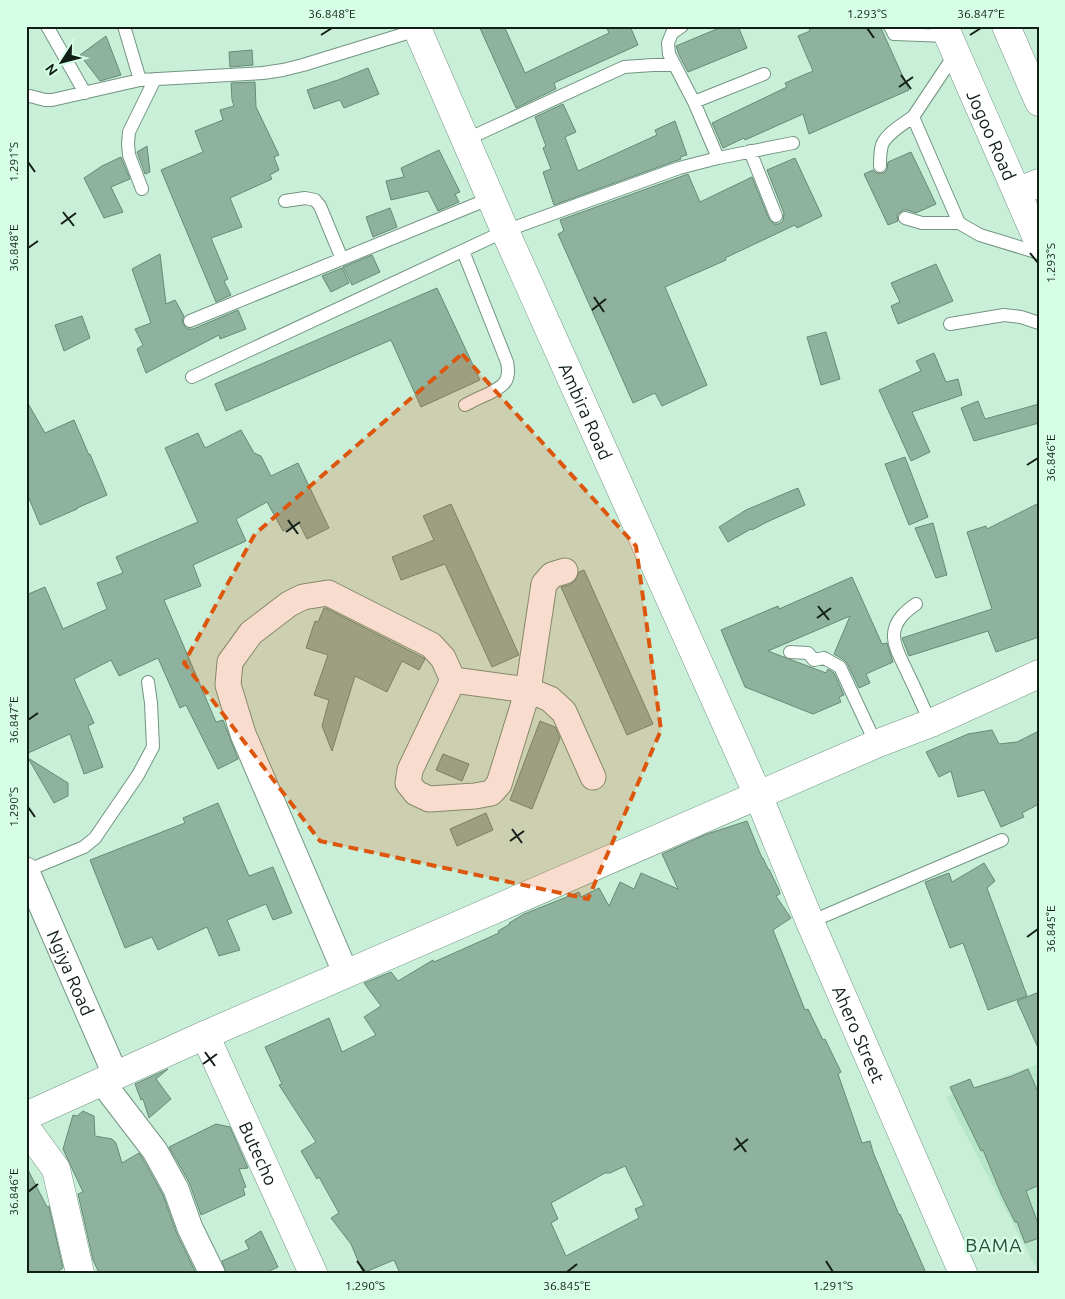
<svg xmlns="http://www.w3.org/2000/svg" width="1065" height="1299" font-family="Ubuntu,sans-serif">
	<rect width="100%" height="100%" fill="#c9efd9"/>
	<!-- built -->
	<path fill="#b8e6cb" d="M1039 1064V1273L946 1097Z"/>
	<!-- building -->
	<path fill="#8eb29d" stroke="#678a76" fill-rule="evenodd" d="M479 26H504L525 73 609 33 606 26H630L638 45 554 83 556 89 516 108Z
		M724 26H738L747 48 688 72 679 55 676 46Z
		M808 26H880L909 90 809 134 803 114 745 140 744 138 723 148 712 123 787 87 785 83 813 71 798 36 810 31Z
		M106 36 121 75 100 81 80 55Z
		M252 50 253 65 230 67 229 52Z
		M368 68 379 94 344 108 340 100 314 109 307 90 338 80Z
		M255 82 256 107 279 155 274 157 279 170 270 175 272 179 230 198 242 227 211 238 228 279 224 281 231 295 216 302 161 170 203 152 195 131 223 120 220 110 234 106 232 100 231 83Z
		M563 104 576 132 565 137 578 171 657 135 655 130 675 121 687 155 680 157 681 159 554 205 543 172 551 169 543 148 546 146 535 117Z
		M147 146 150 172 145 174 137 152Z
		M439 150 460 192 455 194 459 202 438 211 428 191 391 200 386 181 404 177 401 168Z
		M911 152 936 204 916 213 907 210H903L897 215 898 221 888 225 864 174 873 170 876 173H884L887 170 888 162Z
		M121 157 130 179 111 187 123 212 104 218 84 178 102 166Z
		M795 158 822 216 797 228 795 225 725 258 726 260 665 287 707 385 662 406 655 393 633 403 558 234 564 231 560 220 688 174 700 202 752 177 769 219 774 224H779L783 221 784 213 767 170Z
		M390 208 397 227 373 237 366 217Z
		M160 254 166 304 175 300 184 316 182 320 185 327 188 329H193L238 310 246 329 220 339 219 335 146 373 137 349 143 345 135 329 151 323 132 269Z
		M372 255 380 272 352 285 343 267Z
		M936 264 953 301 898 324 891 306 900 302 891 283Z
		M342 268 349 283 331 292 322 276Z
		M437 288 480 380 421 407 391 340 226 411 215 384Z
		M82 316 90 338 64 351 55 325Z
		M826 332 840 379 821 385 807 337Z
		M934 353 946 382 958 379 962 395 912 412 930 452 911 461 879 390 921 371 916 361Z
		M26 400 45 433 74 420 89 455 90 454 107 495 77 508V509L40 525 26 491Z
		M978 401 985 419 1039 404V423L974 441 961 408Z
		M241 430 254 453 261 456 271 476 298 463 329 528 307 539 299 523 283 531 267 502 236 519 246 541 193 565 201 586 164 600 216 722 223 720 238 759 218 769 186 705 180 708 158 658 119 676 111 660 74 679 94 723 88 726 103 767 84 774 70 734 26 754V595L45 587 63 629 107 609 97 583 123 573 116 557 198 522 165 448 198 433 205 448Z
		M905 457 928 517 909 525 885 464Z
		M798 488 805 505 767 522 752 530 751 529 728 542 719 527 746 510Z
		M1039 503V637L996 652 988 631 909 656 902 638 992 609 967 532 986 526 987 529Z
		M451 504 519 655 492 667 445 564 401 580 392 557 434 540 423 516Z
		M933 523 947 575 936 578 915 528Z
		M584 570 653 724 627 735 561 587 569 585 575 581 579 572Z
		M852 577 882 644 887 643 893 662 866 674 870 683 859 688 847 663 844 660 834 654 850 616 768 651 826 673 828 669 834 673 844 695 839 697 841 702 813 714 745 687 721 630 778 606 779 609Z
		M324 608H326L422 657 425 659 419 670 402 661 387 692 355 676 332 751 322 726 329 700 314 695 328 655 306 648 315 621 318 622Z
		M540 721 555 727 560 738 532 809 510 800Z
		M992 730 999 744 1017 742 1039 731V804L1022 813 1024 817 1001 827 984 790 958 797 951 771 939 777 926 752 968 734Z
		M443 754 469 764 462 781 436 770Z
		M28 758 68 783V796L54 803Z
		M218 803 249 876 273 867 292 913 273 920 266 904 227 920 240 950 219 956 207 927 158 950 152 937 125 948 90 860 185 823 183 818Z
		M486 813 493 830 457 846 450 829Z
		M747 821 762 858H763L768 869H769L779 890 780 894 776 896 791 918 773 930 805 1010 808 1009 823 1040 825 1039 841 1072 838 1074 862 1143 870 1141 873 1152 899 1215 900 1214 926 1273H400L394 1260 363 1273 351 1244 331 1218 339 1213 319 1177 317 1179 301 1151 316 1142 279 1085 282 1084 265 1047 329 1018 342 1052 376 1035 364 1017 381 1006 364 983 391 972 398 981 433 960 434 962 499 933 498 931 510 924 509 923 524 914 579 892 581 897 599 888 609 906 620 882 634 889 641 873 678 889 662 854 707 834ZM625 1166 644 1205 635 1209 639 1218 566 1256 551 1223 558 1219 551 1203 605 1173H610Z
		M984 863 995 881 987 888 1027 996 988 1010 963 943 950 948 925 882 949 873 952 882Z
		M1039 992V1050L1017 1001Z
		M168 1069 156 1079 171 1099 149 1118 143 1099 141 1100 135 1084Z
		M1028 1069 1039 1094V1185L1026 1191 1039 1226V1238L1025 1243 1017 1222H1015L1002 1196 983 1150 981 1151 950 1087 970 1079 974 1088 1012 1076Z
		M83 1111 94 1116 95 1136 112 1139 116 1143 122 1163 139 1153 143 1159 163 1195 177 1234 196 1273H99L93 1260 78 1194 83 1192 63 1149 73 1115 77 1116Z
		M216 1124 230 1127 248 1168 239 1169 246 1187 243 1188 245 1195 201 1215 189 1182 169 1147Z
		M26 1166 47 1207 49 1206 63 1268 55 1273H26Z
		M261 1231 278 1267 265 1273H226L222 1261 249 1249 245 1241Z"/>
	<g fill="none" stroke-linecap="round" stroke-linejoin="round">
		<defs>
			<path id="lane" d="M47 26 85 93
				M124 26 140 80
				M682 26 672 33 668 43 669 54 694 102 718 158
				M890 26 894 34 948 36
				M955 54 913 117 959 223 980 235 1039 253
				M30 96 45 100H52L140 80 263 73 283 70 303 65 417 30
				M694 102 764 74
				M465 140 624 67 653 65H675
				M750 151 776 216
				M880 166C880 159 880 151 882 145 886 134 903 124 913 117
				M142 189 129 155 128 144 129 132 155 79
				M285 201 305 198 315 200 320 206 342 259
				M905 218 922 223H959
				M463 251 507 362C511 381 504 386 488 394 480 397 473 401 465 405
				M190 321 491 198
				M950 324 1004 315 1021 317 1039 323
				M192 377 505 231 679 168 718 158 793 143
				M916 604C906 611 895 620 894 634 893 647 903 662 908 674 916 690 923 707 931 723
				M790 652 808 653 814 660 824 658 840 667 876 744
				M26 871 84 847 95 838 138 775 153 747 151 703 148 682
				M810 922 1002 840"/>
			<g id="street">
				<path d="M453 680 410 770 408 783 416 793 429 799 475 796 491 793 499 784 528 690 544 584 552 575 565 571"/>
				<path id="s1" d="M26 870 116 1076"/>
				<path d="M346 974 243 734 228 685 230 662 251 633 289 604 303 597 328 593 431 645 443 658 453 680 528 690 550 699 564 712 593 777"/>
				<path d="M102 1082 155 1151 176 1189 190 1228 212 1273"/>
			</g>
			<g id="secondary">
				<path id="s2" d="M416 26 505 231 758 795 810 922 963 1273"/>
				<path id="s3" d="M944 26 1039 243"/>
				<path d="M1006 26 1039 102"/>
				<path d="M1017 192 1039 183"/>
				<path id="s4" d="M205 1035 313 1273"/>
				<path d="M26 1116 205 1035 876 744 931 723 1039 674"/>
				<path d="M26 1128 56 1169 80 1273"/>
			</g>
		</defs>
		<!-- lane casing -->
		<use href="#lane" stroke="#729581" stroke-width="14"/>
		<!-- street casing -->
		<use href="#street" stroke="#729581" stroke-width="27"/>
		<!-- secondary casing -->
		<use href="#secondary" stroke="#729581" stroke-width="29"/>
		<!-- lane -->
		<use href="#lane" stroke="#fff" stroke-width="12"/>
		<!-- street -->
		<use href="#street" stroke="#fff" stroke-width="25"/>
		<!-- secondary -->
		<use href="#secondary" stroke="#fff" stroke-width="28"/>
	</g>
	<!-- marked area -->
	<path fill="#dd560d" fill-opacity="0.2" stroke="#dd560d" stroke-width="4" stroke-dasharray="10 6" stroke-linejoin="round" d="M462 354 636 546 661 730 588 899 320 841 184 663 255 534Z"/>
	<!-- ticks -->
	<path fill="none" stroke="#111f17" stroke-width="2" d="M867 28 874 38M321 35 332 28M970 35 981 28M901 75 911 89M899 87 913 77M28 162 35 172M63 212 74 226M61 224 76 213M28 248 38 241M1030 253 1038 263M594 297 604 312M592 310 606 299M1027 465 1038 458M288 520 298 534M286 532 300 522M818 606 829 620M817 618 831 608M28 720 38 713M28 807 35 817M512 829 522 843M510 841 524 831M1027 937 1038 929M205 1052 215 1066M203 1064 217 1054M736 1138 746 1152M734 1150 748 1139M28 1192 38 1184M357 1261 365 1272M826 1261 833 1272M567 1272 577 1264"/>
	<g text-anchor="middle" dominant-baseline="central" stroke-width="5" stroke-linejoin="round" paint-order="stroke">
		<!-- street labels -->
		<g font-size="18" fill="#111f17" stroke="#d6fde6">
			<text stroke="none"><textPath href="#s3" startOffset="119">Jogoo Road</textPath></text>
			<text stroke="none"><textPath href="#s2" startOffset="421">Ambira Road</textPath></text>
			<text stroke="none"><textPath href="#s1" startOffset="112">Ngiya Road</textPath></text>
			<text stroke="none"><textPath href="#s2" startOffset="1101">Ahero Street</textPath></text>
			<text stroke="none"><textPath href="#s4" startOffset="130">Butecho</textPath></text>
		</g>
		<!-- neighbourhood labels -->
		<g font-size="19" letter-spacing="1" fill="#2b4c3a" stroke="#d6fde6">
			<text x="994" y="1245">BAMA</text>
		</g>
	</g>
	<!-- border -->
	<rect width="1065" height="1299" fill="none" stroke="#d6fde6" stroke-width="55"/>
	<!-- north arrow -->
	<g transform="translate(62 62) rotate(234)" stroke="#d6fde6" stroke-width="4" paint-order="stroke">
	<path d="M0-4L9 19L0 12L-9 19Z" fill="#111f17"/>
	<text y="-8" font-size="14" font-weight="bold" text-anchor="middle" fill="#111f17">N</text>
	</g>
	<rect x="28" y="28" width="1010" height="1244" fill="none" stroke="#111f17" stroke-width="2"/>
	<g font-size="12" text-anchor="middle" fill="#111f17">
		<text x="332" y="18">36.848°E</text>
		<text x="867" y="18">1.293°S</text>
		<text x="981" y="18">36.847°E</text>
		<text transform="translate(14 162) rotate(-90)" y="4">1.291°S</text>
		<text transform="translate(14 248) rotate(-90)" y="4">36.848°E</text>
		<text transform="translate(1051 263) rotate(-90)" y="4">1.293°S</text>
		<text transform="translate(1051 458) rotate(-90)" y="4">36.846°E</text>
		<text transform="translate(14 720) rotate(-90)" y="4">36.847°E</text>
		<text transform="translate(14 807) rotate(-90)" y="4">1.290°S</text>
		<text transform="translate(1051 929) rotate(-90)" y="4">36.845°E</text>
		<text transform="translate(14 1192) rotate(-90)" y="4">36.846°E</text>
		<text x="365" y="1290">1.290°S</text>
		<text x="567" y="1290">36.845°E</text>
		<text x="833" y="1290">1.291°S</text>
	</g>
</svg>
